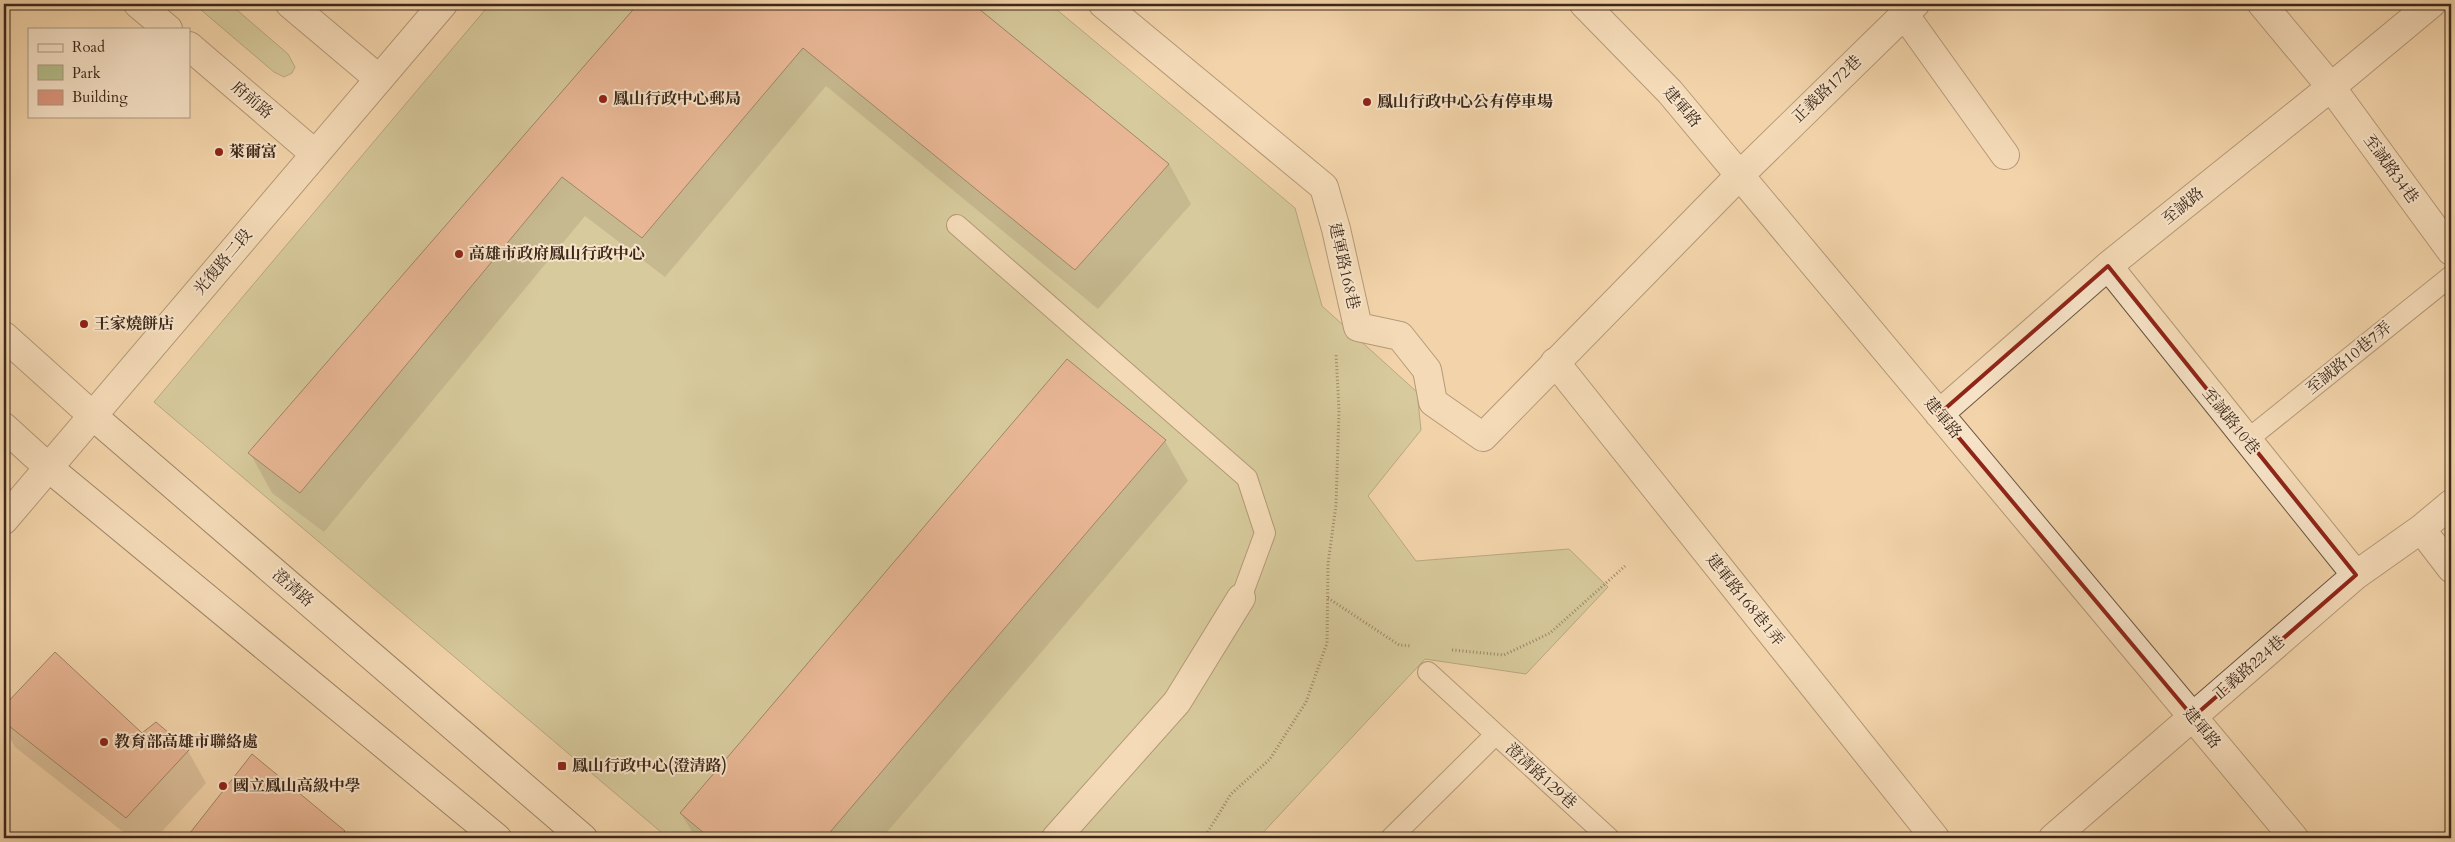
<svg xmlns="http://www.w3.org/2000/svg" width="2455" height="842" font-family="Cardo,'Noto Serif TC',serif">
	<rect width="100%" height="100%" fill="#f3d4aa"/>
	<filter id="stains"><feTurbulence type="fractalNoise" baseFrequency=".004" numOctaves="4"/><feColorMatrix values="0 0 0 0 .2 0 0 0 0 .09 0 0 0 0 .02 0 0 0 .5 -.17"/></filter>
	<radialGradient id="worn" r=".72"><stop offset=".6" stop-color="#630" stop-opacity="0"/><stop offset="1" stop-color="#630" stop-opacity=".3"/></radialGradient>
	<!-- green -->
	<path fill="#b5be8c" stroke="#787353" d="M194 4H230L288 54 295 67 292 73 284 77 274 72Z
		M490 4H1050L1295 208 1322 306 1417 392 1421 430 1368 496 1416 561 1569 549 1608 587 1526 674 1425 659 1258 838H668L154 402Z"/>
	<!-- shadow -->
	<path fill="#0003" d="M639 4H971L1169 164 1191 204 1098 309 826 86 665 277 585 216 324 532 272 493 250 453Z
		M1068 361 1165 441 1188 481 882 838H696L681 814Z
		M55 654 142 734 188 751 206 783 156 838H131L15 747 4 728V707Z
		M252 756 344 832 348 838H187Z"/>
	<!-- building -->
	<path fill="#dd957d" stroke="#3c281a" d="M638 4H973L1169 164 1075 270 803 48 642 238 562 177 300 493 248 453Z
		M1067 359 1166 440 825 838H710L680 813Z
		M55 652 142 733 156 722 189 750 126 818 4 722V706Z
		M252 754 345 831 339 838H186Z"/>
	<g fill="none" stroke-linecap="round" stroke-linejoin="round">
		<defs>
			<path id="service" d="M957 225 1247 478 1265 533 1241 598
				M2247 440 2451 276
				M1428 672 1609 838
				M1391 838 1495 735"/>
			<path id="minor" d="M138 4 168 29
				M290 4 379 79
				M1103 4 1324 187 1336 229 1358 327 1400 336 1427 370 1433 402 1483 437 1740 175 1915 4
				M1584 4 1670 92 2294 838
				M2262 4 2331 87 2451 251
				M1904 14 2005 155
				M189 46 315 154
				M2108 266 2356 575
				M1555 362 1935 838
				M1939 414 2108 266 2331 87 2431 4
				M2421 529 2451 568
				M1056 838 1177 702 1241 598
				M2053 838 2356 575 2421 529 2451 504"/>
			<path id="tertiary" d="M4 336 93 416
				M4 427 49 468
				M4 520 443 4"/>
			<path id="secondary" d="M93 416 583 838
				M49 468 497 838"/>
		</defs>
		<!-- service casing -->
		<use href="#service" stroke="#6a533e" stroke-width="22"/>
		<!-- minor casing -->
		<use href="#minor" stroke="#6a533e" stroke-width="30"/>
		<!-- tertiary casing -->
		<use href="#tertiary" stroke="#6a533e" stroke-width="30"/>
		<!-- secondary casing -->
		<use href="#secondary" stroke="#3c281a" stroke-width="30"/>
		<!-- path -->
		<path stroke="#3c281a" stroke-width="3" stroke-dasharray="1 2.5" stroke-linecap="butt" d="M1328 598 1399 645 1411 646
			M1452 650 1504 655 1550 633 1625 566
			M1204 838 1231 794 1270 759 1306 702 1327 643 1328 564 1336 505 1339 411 1336 353"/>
		<!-- service -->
		<use href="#service" stroke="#f7e3c8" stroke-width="20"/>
		<!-- minor -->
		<use href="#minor" stroke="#f7e3c8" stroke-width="28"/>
		<!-- tertiary -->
		<use href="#tertiary" stroke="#f7e3c8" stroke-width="28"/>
		<!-- secondary -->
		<use href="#secondary" stroke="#f7e3c8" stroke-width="28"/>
	</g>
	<!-- marked area -->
	<path d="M0 0H2455V842H0ZM2108 266 2356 575 2193 717 1939 414Z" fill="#f3d4aa" fill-opacity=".55" fill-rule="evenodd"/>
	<path fill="none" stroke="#8f2418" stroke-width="4" stroke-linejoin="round" d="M2108 266 2356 575 2193 717 1939 414Z"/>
	<!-- markers -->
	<g fill="#8f2418" stroke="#f7e3c8" stroke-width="2">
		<circle cx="603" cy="99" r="5"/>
		<circle cx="1367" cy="102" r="5"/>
		<circle cx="219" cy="152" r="5"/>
		<circle cx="459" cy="254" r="5"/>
		<circle cx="84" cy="324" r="5"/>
		<circle cx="104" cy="742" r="5"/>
		<rect x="557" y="761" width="10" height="10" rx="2.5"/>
		<circle cx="223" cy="786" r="5"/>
	</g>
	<g text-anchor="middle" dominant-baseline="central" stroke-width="4" stroke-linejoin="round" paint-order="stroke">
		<!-- street labels -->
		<g font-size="16" fill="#3c281a" stroke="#f7e3c8">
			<text transform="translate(1827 89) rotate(-44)">正義路172巷</text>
			<text transform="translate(252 100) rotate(40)">府前路</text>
			<text transform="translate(1682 107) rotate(49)">建軍路</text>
			<text transform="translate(2391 169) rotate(54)">至誠路34巷</text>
			<text transform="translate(2183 206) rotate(-39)">至誠路</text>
			<text transform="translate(223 262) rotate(-50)">光復路二段</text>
			<text transform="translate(1344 266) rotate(77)">建軍路168巷</text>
			<text transform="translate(2349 358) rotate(-39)">至誠路10巷7弄</text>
			<text transform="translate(1943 418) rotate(50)">建軍路</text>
			<text transform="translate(2231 421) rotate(51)">至誠路10巷</text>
			<text transform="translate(293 588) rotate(41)">澄清路</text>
			<text transform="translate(1745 600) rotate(51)">建軍路168巷1弄</text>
			<text transform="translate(2249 668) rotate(-41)">正義路224巷</text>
			<text transform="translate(2202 728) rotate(50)">建軍路</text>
			<text transform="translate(1541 776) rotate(42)">澄清路129巷</text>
		</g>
		<!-- poi labels -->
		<g font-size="16" font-weight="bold" fill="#3c281a" stroke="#f7e3c8" text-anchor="start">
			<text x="613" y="99">鳳山行政中心郵局</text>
			<text x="1377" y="102">鳳山行政中心公有停車場</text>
			<text x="229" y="152">萊爾富</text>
			<text x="469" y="254">高雄市政府鳳山行政中心</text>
			<text x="94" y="324">王家燒餅店</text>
			<text x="114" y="742">教育部高雄市聯絡處</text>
			<text x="572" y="766">鳳山行政中心(澄清路)</text>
			<text x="233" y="786">國立鳳山高級中學</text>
		</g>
	</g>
	<!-- margin -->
	<rect width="2455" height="842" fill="none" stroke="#f3d4aa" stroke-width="20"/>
	<rect x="5" y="5" width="2445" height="832" fill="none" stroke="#3c281a" stroke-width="2.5"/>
	<rect x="10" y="10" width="2435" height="822" fill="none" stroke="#3c281a"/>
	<!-- legend -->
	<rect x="28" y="28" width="162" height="90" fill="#f7e3c8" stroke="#ac9882"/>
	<rect x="38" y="44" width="25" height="8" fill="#f7e3c8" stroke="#ac9882"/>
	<text x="72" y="52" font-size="15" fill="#3c281a">Road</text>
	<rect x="38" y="65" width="25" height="15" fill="#b5be8c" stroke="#ac9882"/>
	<text x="72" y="78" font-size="15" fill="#3c281a">Park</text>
	<rect x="38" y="90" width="25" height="15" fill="#dd957d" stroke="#ac9882"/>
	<text x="72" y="102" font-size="15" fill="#3c281a">Building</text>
	<rect width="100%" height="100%" filter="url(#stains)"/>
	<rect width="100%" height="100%" fill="url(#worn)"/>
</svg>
